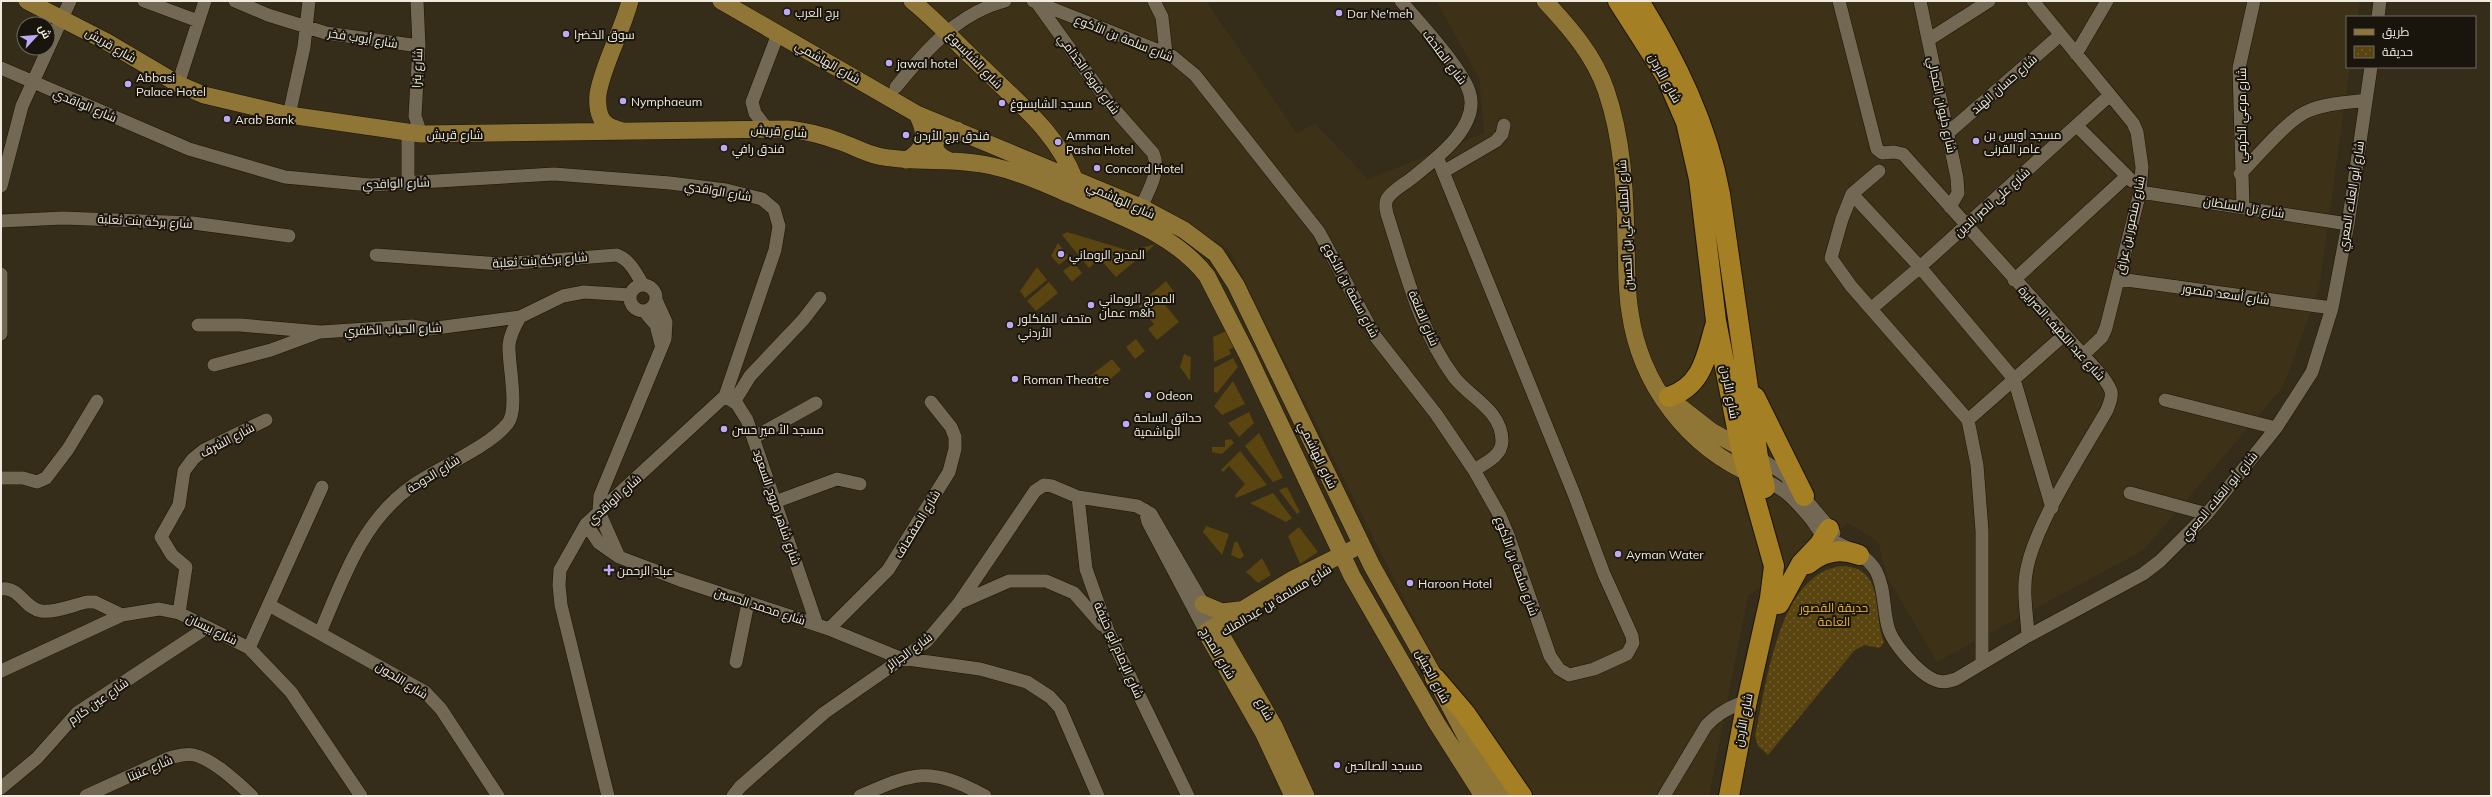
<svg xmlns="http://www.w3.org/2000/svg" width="2492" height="797" font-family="Mulish,Cairo,sans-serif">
	<defs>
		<pattern id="park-dots" width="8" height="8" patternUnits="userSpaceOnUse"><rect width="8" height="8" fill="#5a440f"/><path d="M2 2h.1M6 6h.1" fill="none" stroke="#725f32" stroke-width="1.8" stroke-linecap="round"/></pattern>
	</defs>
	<rect width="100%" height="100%" fill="#352c19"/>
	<!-- built -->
	<path fill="#3d3117" d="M721 1H1165L1167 3 1171 1H1206L1297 133 1315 123 1368 179 1484 133 1479 78 1436 1H2360L2358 17H2347V67H2350L2319 290 2283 387 2144 550 1937 662 1887 577 1878 542 1848 523 1748 596 1709 796H1526L1482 737 1432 655 1229 250 1136 196 932 111 781 37Z"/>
	<!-- green -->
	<path fill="#5a440f" d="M1067 232 1130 251 1156 244 1116 277 1100 259 1089 268 1062 235Z
		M1058 243 1069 257 1059 265 1051 256Z
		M1074 263 1082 273 1072 282 1063 271Z
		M1037 267 1047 280 1025 298 1020 291Z
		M1166 281 1174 292 1162 301 1179 322 1157 340 1148 329 1154 324 1138 305Z
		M1049 282 1058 293 1036 311 1027 301Z
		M1226 331 1234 347 1229 350 1231 354 1214 362 1213 337Z
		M1136 339 1145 351 1135 359 1126 347Z
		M1184 354 1191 357 1190 381 1180 367Z
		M1233 358 1238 367 1217 393 1214 392V368Z
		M1112 359 1121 370 1099 389 1089 377Z
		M1233 381 1245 404 1222 415 1214 406Z
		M1249 412 1254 423 1239 437 1228 423Z
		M1259 433 1283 478 1273 482 1245 446Z
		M1231 439 1234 443 1222 454 1212 452V447H1225V440Z
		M1240 451 1267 485 1236 498 1235 495 1245 484 1229 466 1223 472 1221 470Z
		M1287 487 1300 512 1297 514 1279 490Z
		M1273 493 1292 518 1286 522 1250 503Z
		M1206 526 1229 534 1222 555 1203 532Z
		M1299 527 1318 552 1300 564 1288 536Z
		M1237 541 1244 556 1240 559 1231 555 1234 543Z
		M1262 558 1271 575 1258 583 1246 572Z"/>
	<!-- park -->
	<path fill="url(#park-dots)" d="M1842 566C1886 568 1872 611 1884 642L1880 648 1864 645 1854 651 1768 755 1758 746 1755 736C1766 687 1778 572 1842 566Z"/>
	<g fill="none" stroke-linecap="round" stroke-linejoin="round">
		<defs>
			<path id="minor" d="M144 1 198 21
				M235 1 268 15 326 33 419 46
				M417 1 419 46 415 116 421 134
				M1033 1 1172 56 1195 75 1319 232 1375 336 1436 414 1474 470 1500 516 1508 535 1550 656 1559 669 1569 675 1594 669 1627 654 1633 643 1632 636 1604 574 1574 494 1437 157
				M1154 1 1162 17 1166 53
				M1401 1C1419 22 1460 66 1469 91 1482 127 1432 162 1408 181 1401 186 1391 192 1387 199 1385 203 1386 210 1387 214 1405 269 1419 330 1454 377 1469 397 1502 410 1502 441 1502 456 1485 463 1474 470
				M1839 1 1877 149 1882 153 1894 152 1903 154 2102 376C2113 391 2114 393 2107 410 2082 454 2037 521 2027 568 2022 590 2027 614 2028 636
				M1920 1 1957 178 1958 193 1950 207
				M2033 1 2133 123 2137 132 2142 167 2140 192 2106 328 2102 337 2083 355
				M1037 3 1109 103 1153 153C1161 171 1149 190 1141 207
				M2378 17 2380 1
				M1928 40 1989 1
				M2076 54 2107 1
				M1 68 189 149 285 177 370 185 554 174 670 183 726 190 762 199 774 209 779 226 775 250 725 396 586 524 560 570 559 585 561 605 608 796
				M178 84 205 1
				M896 87C925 51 958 13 1005 1
				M289 115 304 47 309 1
				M2077 126 2132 181
				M767 129 755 113 752 102 778 34
				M1949 132 2059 36
				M1879 171 1852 194 1842 219 1831 258 1851 286 1968 420 1977 465 1982 531V662
				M1443 172 1496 141 1502 134 1504 125
				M2240 174C2257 157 2288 119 2308 111 2326 103 2347 103 2366 100
				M408 184V133
				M1 186 22 106 70 1
				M2140 192 2348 224
				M1852 194 1920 267 2014 379 2052 508
				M2243 207 2239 68 2254 1
				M1 221 63 218 193 223 289 236
				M376 255 501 264 617 255C630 260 636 273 643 285
				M1 274V334
				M2119 279 2332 308
				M2014 280 2127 176
				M630 298a13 13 0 1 1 26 0a13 13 0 1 1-26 0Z
				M1872 308 1920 267 2110 95
				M644 311 656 325 661 344
				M198 325H240L321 332 412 326 429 329 520 317 563 296 584 292 630 295
				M214 365 271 350 317 333
				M725 396 737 404 747 420 817 625
				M2165 400 2276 428
				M734 402 750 376 803 320 820 298
				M1968 420 2064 335
				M753 438 816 403
				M1758 457 1785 475 1834 533
				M1 478H23L37 482 46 478 68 449 97 401
				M1763 479C1786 490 1794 499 1811 519 1815 525 1820 534 1826 537 1843 547 1865 552 1876 571 1885 588 1883 609 1888 627 1892 643 1921 677 1938 681 1944 683 1950 681 1956 679L2028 636 2143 574 2160 561 2207 514 2276 428 2312 372 2332 308 2348 224 2371 67
				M2130 493 2207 514
				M1078 497 1086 569 1108 631 1188 796
				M775 502 837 479 860 484
				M1145 510 1148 522 1206 632
				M586 524 599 543 619 557 680 580 829 629 900 658 980 669 1027 682 1050 697 1060 708 1098 796
				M619 557 599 512 600 496 665 339 666 322 656 300
				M1 589C19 586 25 609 41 611 55 613 73 605 87 602H95L122 615
				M959 603 1009 581H1046L1074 593 1102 625
				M269 605 425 692 441 709 498 796
				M179 613 186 567 172 555 161 537 179 505 184 471 193 459 204 450 266 420
				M829 629 888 570 949 472 955 449V437L951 427 931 402
				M320 633C343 579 362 521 412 486 439 467 488 448 508 423 519 408 508 364 509 345 510 334 515 326 520 317
				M249 648 322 487
				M736 662 748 603
				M1 671 122 615 159 609 179 613 249 648 291 692 361 796
				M1 788 37 758 77 713 206 628
				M86 796 169 758C178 756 185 753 194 755 213 759 238 783 252 796
				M733 796 740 787 824 713 926 642 959 603 1035 491 1044 485 1052 486 1078 497 1137 506 1151 514 1216 626
				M860 796C915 772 930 766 985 796
				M1664 796 1706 726C1718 713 1730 707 1747 701"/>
			<path id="major" d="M27 1 107 42 178 84 204 95 289 115 421 134 788 129C806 131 822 135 838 141 851 145 864 153 878 156 915 164 954 157 992 166 1019 172 1046 184 1071 195 1119 216 1175 234 1207 276L1248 356 1352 576 1436 722 1483 796
				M721 1 917 114 1141 207 1184 230 1216 254 1236 285 1372 566 1435 678 1477 758 1502 796
				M912 1C938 22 959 46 983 68 1019 104 1056 131 1075 180
				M1545 1C1570 28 1594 55 1606 90 1623 140 1625 190 1626 242 1627 265 1626 289 1630 312 1640 384 1688 448 1756 476
				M622 131C616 129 609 127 605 123 598 117 597 103 598 94 603 64 622 32 630 1
				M906 160C927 150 927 133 917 114
				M948 160C926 151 934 130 957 130
				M1665 395 1711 431 1750 453
				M1203 604 1222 612 1239 610
				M1216 626 1274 726 1306 796
				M1293 796 1263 732 1206 632 1293 579 1353 549"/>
			<path id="highway" d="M1618 1 1666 76 1686 122 1699 179 1716 321 1741 449 1774 566 1770 598 1747 701 1729 796
				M1639 1C1676 61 1707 124 1720 194L1758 457 1765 488
				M1669 397C1704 385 1706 355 1716 323
				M1755 397 1804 496
				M1808 564C1823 551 1841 548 1859 555
				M1779 604 1801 564 1819 545 1829 529
				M1435 678 1465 713 1522 796"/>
		</defs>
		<!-- minor casing -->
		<use href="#minor" stroke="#1d1403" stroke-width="14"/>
		<!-- major casing -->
		<use href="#major" stroke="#1d1403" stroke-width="18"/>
		<!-- highway casing -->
		<use href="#highway" stroke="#1d1403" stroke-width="22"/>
		<!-- minor -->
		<use href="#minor" stroke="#726853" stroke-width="13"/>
		<!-- major -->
		<use href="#major" stroke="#907636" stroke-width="17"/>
		<!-- highway -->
		<use href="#highway" stroke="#a47f23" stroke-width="20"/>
	</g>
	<!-- markers -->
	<g fill="#bcaaf5" stroke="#19150d" stroke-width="1.5">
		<circle cx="787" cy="12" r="4"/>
		<circle cx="1339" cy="13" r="4"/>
		<circle cx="566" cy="34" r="4"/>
		<circle cx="889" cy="63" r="4"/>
		<circle cx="128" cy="84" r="4"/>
		<circle cx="623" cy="101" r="4"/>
		<circle cx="1002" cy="103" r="4"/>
		<circle cx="227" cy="119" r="4"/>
		<circle cx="906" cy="135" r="4"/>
		<circle cx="1976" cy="141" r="4"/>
		<circle cx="1058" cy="142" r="4"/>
		<circle cx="724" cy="148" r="4"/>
		<circle cx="1097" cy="168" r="4"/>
		<circle cx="1061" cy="254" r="4"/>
		<circle cx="1091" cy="305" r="4"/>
		<circle cx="1010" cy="325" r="4"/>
		<circle cx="1015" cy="379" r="4"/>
		<circle cx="1148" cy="395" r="4"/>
		<circle cx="1126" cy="424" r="4"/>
		<circle cx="724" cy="429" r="4"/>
		<circle cx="1618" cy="554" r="4"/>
		<path d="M607 564h4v4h4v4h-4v4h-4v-4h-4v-4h4z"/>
		<circle cx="1410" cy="583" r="4"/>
		<circle cx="1337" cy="765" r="4"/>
	</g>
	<g text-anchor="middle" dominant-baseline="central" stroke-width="4" stroke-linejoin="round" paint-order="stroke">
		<!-- poi labels -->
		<g font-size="12" fill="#f1ebdf" stroke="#19150d" text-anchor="start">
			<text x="795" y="12">برج العرب</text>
			<text x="1347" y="13">Dar Ne'meh</text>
			<text x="574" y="34">سوق الخضرا</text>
			<text x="897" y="63">jawal hotel</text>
			<text x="136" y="77">Abbasi<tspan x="136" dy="14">Palace Hotel</tspan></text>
			<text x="631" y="101">Nymphaeum</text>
			<text x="1010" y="103">مسجد الشابسوغ</text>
			<text x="235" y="119">Arab Bank</text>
			<text x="1984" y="134">مسجد اويس بن<tspan x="1984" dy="14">عامر القرنى</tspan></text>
			<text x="914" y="135">فندق برج الأردن</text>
			<text x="1066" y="135">Amman<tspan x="1066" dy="14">Pasha Hotel</tspan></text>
			<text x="732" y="148">فندق رافي</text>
			<text x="1105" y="168">Concord Hotel</text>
			<text x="1069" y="254">المدرج الروماني</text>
			<text x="1099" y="298">المدرج الروماني<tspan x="1099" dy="14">عمان m&amp;h</tspan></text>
			<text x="1018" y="318">متحف الفلكلور<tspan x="1018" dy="14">الأردني</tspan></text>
			<text x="1023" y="379">Roman Theatre</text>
			<text x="1156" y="395">Odeon</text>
			<text x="1134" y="417">حدائق الساحة<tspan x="1134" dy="14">الهاشمية</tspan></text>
			<text x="732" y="429">مسجد الأ مير حسن</text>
			<text x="1626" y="554">Ayman Water</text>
			<text x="617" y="570">عباد الرحمن</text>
			<text x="1418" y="583">Haroon Hotel</text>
			<text x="1345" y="765">مسجد الصالحين</text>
		</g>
		<!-- street labels -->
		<g font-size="12" fill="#f1ebdf" stroke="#19150d">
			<text transform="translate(363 38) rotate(9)">شارع أيوب فخر</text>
			<text transform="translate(1124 38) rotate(22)">شارع سلمة بن الأكوع</text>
			<text transform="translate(111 45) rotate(30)">شارع قريش</text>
			<text transform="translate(1445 57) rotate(53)">شارع المتحف</text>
			<text transform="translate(975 60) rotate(46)">شارع الشابسوغ</text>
			<text transform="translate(828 62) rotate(30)">شارع الهاشمي</text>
			<text transform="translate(417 68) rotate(-87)">شارع بترا</text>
			<text transform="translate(1089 74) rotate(54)">شارع فروة الجذامي</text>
			<text transform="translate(1665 78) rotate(61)">شارع الأردن</text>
			<text transform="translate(2004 84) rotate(-41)">شارع حسان الهند</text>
			<text transform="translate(85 105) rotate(23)">شارع الواقدي</text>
			<text transform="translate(1942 105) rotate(78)">شارع دليوان المجالي</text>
			<text transform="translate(2241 115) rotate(-90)">شارع مرعي الكرمي</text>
			<text transform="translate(779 131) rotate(4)">شارع قريش</text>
			<text x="455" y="134">شارع قريش</text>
			<text transform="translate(396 183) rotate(-2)">شارع الواقدي</text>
			<text transform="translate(718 191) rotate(10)">شارع الواقدي</text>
			<text transform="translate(2351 196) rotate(-81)">شارع أبو العلاء المعري</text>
			<text transform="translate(1121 200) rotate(24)">شارع الهاشمي</text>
			<text transform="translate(1992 202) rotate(-42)">شارع علي ناصر الدين</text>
			<text transform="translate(2244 207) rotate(9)">شارع تل السلطان</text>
			<text transform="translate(145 221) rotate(3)">شارع بركة بنت ثعلبة</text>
			<text transform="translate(1625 225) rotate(-93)">شارع الملك علي بن الحسين</text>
			<text transform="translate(2130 225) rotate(-78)">شارع منصور بن عراق</text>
			<text transform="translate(540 260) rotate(-4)">شارع بركة بنت ثعلبة</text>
			<text transform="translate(1351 290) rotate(62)">شارع سلمة بن الأكوع</text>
			<text transform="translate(2226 294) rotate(8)">شارع أسعد منصور</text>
			<text transform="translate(1424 318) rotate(67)">شارع القلعة</text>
			<text transform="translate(393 329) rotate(-2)">شارع الحباب الظفري</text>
			<text transform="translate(2062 333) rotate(48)">شارع عبد اللطيف الصرايرة</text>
			<text transform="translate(1730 392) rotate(79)">شارع الأردن</text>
			<text transform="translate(227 440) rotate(-28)">شارع الشرف</text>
			<text transform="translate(1318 455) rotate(64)">شارع الهاشمي</text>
			<text transform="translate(433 474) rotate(-32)">شارع الدوحة</text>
			<text transform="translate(2219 496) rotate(-50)">شارع أبو العلاء المعري</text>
			<text transform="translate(614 499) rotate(-42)">شارع الواقدي</text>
			<text transform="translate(777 507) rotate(71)">شارع شاهر مروح السعود</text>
			<text transform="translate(917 524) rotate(-59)">شارع الصفصاف</text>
			<text transform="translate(1517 566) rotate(70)">شارع سلمة بن الأكوع</text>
			<text transform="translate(1276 600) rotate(-31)">شارع مسلمة بن عبدالملك</text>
			<text transform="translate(760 606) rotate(18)">شارع محمد الحسين</text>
			<text transform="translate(212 629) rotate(26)">شارع بيسان</text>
			<text transform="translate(1119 650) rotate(66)">شارع الإمام أبو حنيفة</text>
			<text transform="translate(909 651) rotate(-36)">شارع الجزائر</text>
			<text transform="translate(1218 653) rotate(60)">شارع المدرج</text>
			<text transform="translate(1433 676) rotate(62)">شارع الجيش</text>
			<text transform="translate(402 680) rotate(32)">شارع اللجون</text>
			<text transform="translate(98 701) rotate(-35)">شارع عين كارم</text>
			<text transform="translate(1265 709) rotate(61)">شارع</text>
			<text transform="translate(1743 720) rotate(-79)">شارع الأردن</text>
			<text transform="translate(150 768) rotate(-23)">شارع عنبتا</text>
		</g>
		<!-- park labels -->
		<g font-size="12" fill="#f1b929" stroke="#19150d">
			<text x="1834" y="607">حديقة القصور<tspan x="1834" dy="14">العامة</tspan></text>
		</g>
	</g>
	<!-- border -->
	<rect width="2492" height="797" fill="none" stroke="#f1ebdf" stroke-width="4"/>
	<!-- legend -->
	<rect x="2346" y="16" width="130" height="52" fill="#19150d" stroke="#6f6b61"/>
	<rect x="2354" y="29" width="20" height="6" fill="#907636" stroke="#6f6b61"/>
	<text x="2382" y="36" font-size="12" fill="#f1ebdf">طريق</text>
	<rect x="2354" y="46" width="20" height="12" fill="url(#park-dots)" stroke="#6f6b61"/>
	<text x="2382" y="56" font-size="12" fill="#f1ebdf">حديقة</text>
	<!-- north arrow -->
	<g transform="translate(36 36) rotate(64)"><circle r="19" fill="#19150d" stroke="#6f6b61"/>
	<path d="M0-3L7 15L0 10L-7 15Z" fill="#bcaaf5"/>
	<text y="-6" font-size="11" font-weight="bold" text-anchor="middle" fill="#f1ebdf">ش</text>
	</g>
</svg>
